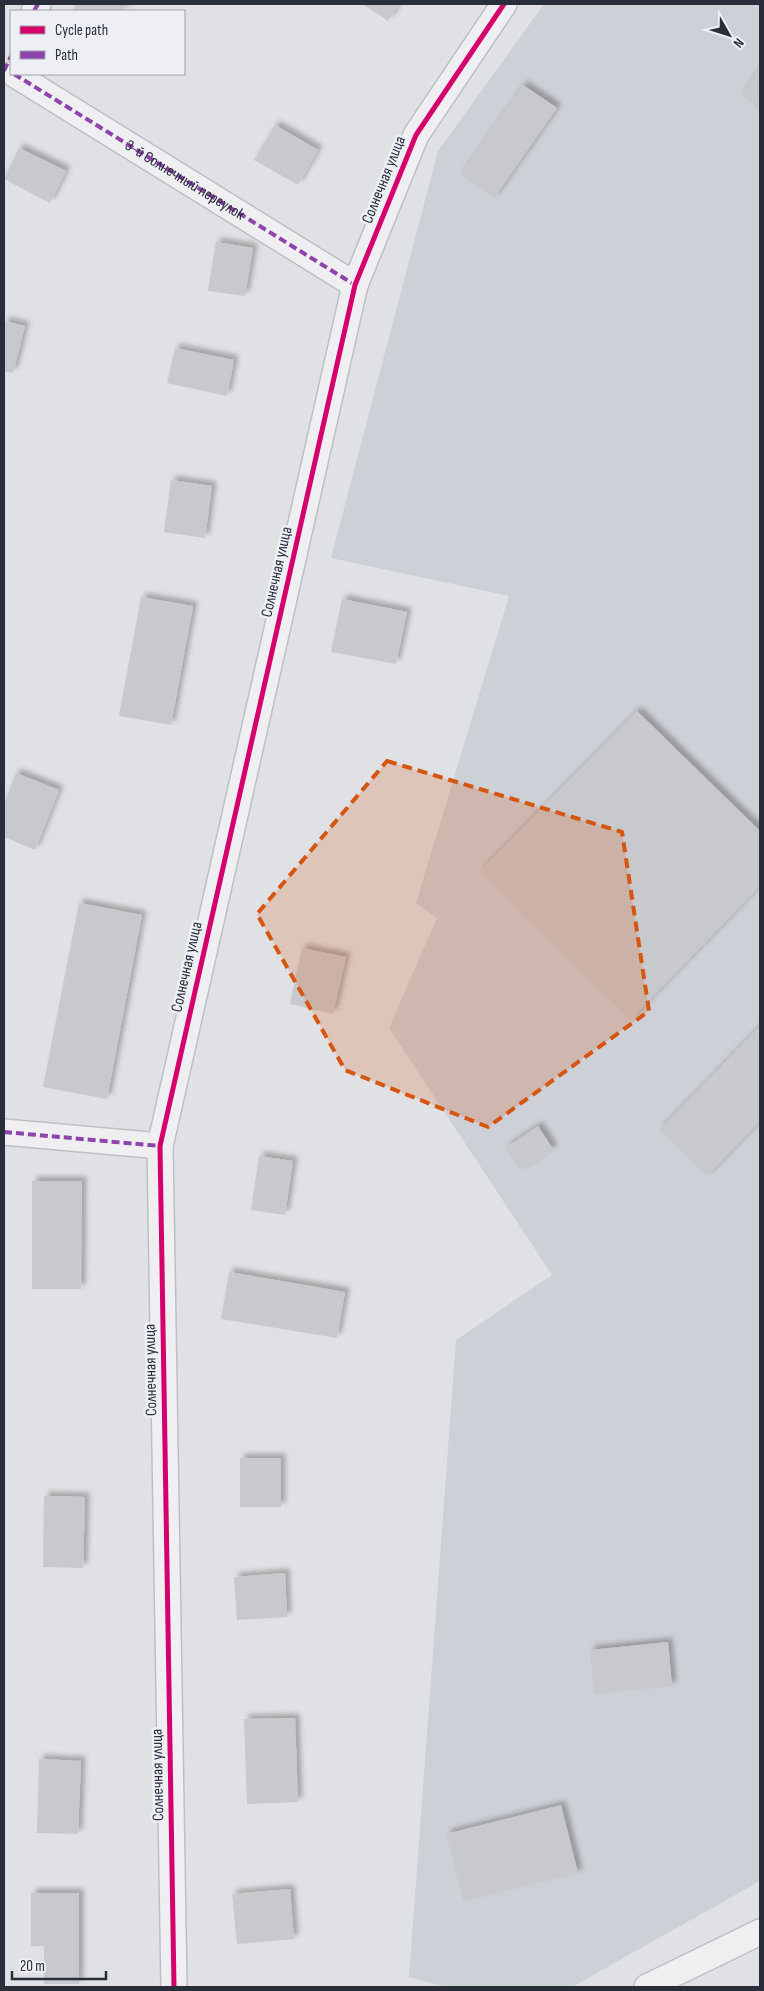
<svg xmlns="http://www.w3.org/2000/svg" width="764" height="1991" font-family="'Sofia Sans Condensed',sans-serif">
	<defs>
		<filter id="shadow"><feDropShadow dx="4.5" dy="-4.5" stdDeviation="2.5" flood-color="#0004"/></filter>
	</defs>
	<rect width="100%" height="100%" fill="#e0e1e4"/>
	<!-- built -->
	<path fill="#ced0d7" d="M544 4H760V1881L572 1987H446L409 1977 456 1340 552 1275 389 1028 437 918 416 903 509 596 331 558 438 151Z"/>
	<!-- building -->
	<path fill="#c8c9cc" filter="url(#shadow)" d="M76 4H116L128 11H72Z
		M362 4H399L388 21Z
		M760 68V109L741 95Z
		M523 85 557 108 494 198 460 175Z
		M275 125 318 150 298 185 254 160Z
		M19 148 66 171 50 203 4 179Z
		M216 242 253 248 245 296 208 291Z
		M4 321 25 326 13 373 4 371Z
		M175 348 234 360 227 396 167 383Z
		M171 480 212 486 205 538 164 532Z
		M141 597 193 606 171 725 119 716Z
		M342 599 407 612 396 664 331 652Z
		M637 711 760 831V886L630 1020 479 872Z
		M16 773 59 790 35 850 4 837V803Z
		M79 903 142 915 107 1099 43 1087Z
		M302 948 346 957 333 1014 290 1004Z
		M760 1026V1121L707 1176 659 1130Z
		M538 1126 553 1149 520 1170 505 1148Z
		M259 1156 293 1161 285 1215 251 1210Z
		M32 1181H82L81 1289H32Z
		M229 1272 345 1292 337 1338 221 1319Z
		M240 1458H281V1507H240Z
		M44 1496 85 1497 83 1568 43 1567Z
		M285 1573 287 1617 237 1620 234 1577Z
		M668 1642 672 1686 594 1694 590 1650Z
		M295 1718 298 1802 247 1804 244 1719Z
		M39 1759 81 1761 78 1834 37 1833Z
		M561 1805 578 1873 463 1901 446 1834Z
		M290 1889 294 1939 237 1944 232 1894Z
		M31 1893H79V1984H44V1946H31Z"/>
	<g fill="none" stroke-linecap="round" stroke-linejoin="round">
		<defs>
			<g id="street">
				<path d="M34 11 38 4"/>
				<path id="s1" d="M14 74 355 285"/>
				<path d="M4 1132 160 1146"/>
				<path d="M174 1987 160 1146 355 285 416 135 504 4"/>
				<path d="M647 1987 760 1932"/>
			</g>
		</defs>
		<!-- street casing -->
		<use href="#street" stroke="#bebfc2" stroke-width="28"/>
		<!-- street -->
		<use href="#street" stroke="#efeff1" stroke-width="25"/>
		<!-- quiet -->
		<path stroke="#8e44ad" stroke-width="4" stroke-dasharray="8 4" stroke-linecap="butt" d="M34 11 38 4
			M4 71 11 56
			M14 74 355 285
			M4 1132 160 1146"/>
		<defs>
			<path id="cycleway" d="M174 1987 160 1146 355 285 416 135 504 4"/>
		</defs>
		<!-- cycleway casing -->
		<use href="#cycleway" stroke="#edeff4" stroke-width="8"/>
		<!-- cycleway -->
		<use href="#cycleway" stroke="#d6006c" stroke-width="5"/>
	</g>
	<!-- marked area -->
	<path fill="#d55511" fill-opacity="0.2" stroke="#d55511" stroke-width="4" stroke-dasharray="10 6" stroke-linejoin="round" d="M387 761 622 832 649 1011 488 1127 345 1070 257 914Z"/>
	<g text-anchor="middle" dominant-baseline="central" stroke-width="5" stroke-linejoin="round" paint-order="stroke">
		<!-- street labels -->
		<g font-size="16" fill="#292e3b" stroke="#edeff4">
			<text stroke="none"><textPath href="#s1" startOffset="201">3-й Солнечный переулок</textPath></text>
			<text transform="translate(384 180) rotate(-68)">Солнечная улица</text>
			<text transform="translate(277 572) rotate(-77)">Солнечная улица</text>
			<text transform="translate(187 967) rotate(-77)">Солнечная улица</text>
			<text transform="translate(151 1370) rotate(-91)">Солнечная улица</text>
			<text transform="translate(158 1775) rotate(-91)">Солнечная улица</text>
		</g>
	</g>
	<!-- border -->
	<rect width="764" height="1991" fill="none" stroke="#292e3b" stroke-width="10"/>
	<!-- legend -->
	<rect x="10" y="10" width="175" height="65" fill="#edeff4" stroke="#9fa2aa"/>
	<rect x="20" y="26" width="25" height="8" fill="#d6006c" stroke="#9fa2aa"/>
	<text x="55" y="35" font-size="15" fill="#292e3b">Cycle path</text>
	<rect x="20" y="51" width="25" height="8" fill="#8e44ad" stroke="#9fa2aa"/>
	<text x="55" y="60" font-size="15" fill="#292e3b">Path</text>
	<!-- north arrow -->
	<g transform="translate(729 35) rotate(129)" stroke="#edeff4" stroke-width="4" paint-order="stroke">
	<path d="M0-4L9 19L0 12L-9 19Z" fill="#292e3b"/>
	<text y="-8" font-size="14" font-weight="bold" text-anchor="middle" fill="#292e3b">N</text>
	</g>
	<!-- scale -->
	<path d="M12 1971v8h94v-8" fill="none" stroke="#292e3b" stroke-width="2.5"/>
	<text x="20" y="1971" font-size="15" fill="#292e3b" stroke="#edeff4" stroke-width="4" paint-order="stroke">20 m</text>
</svg>
